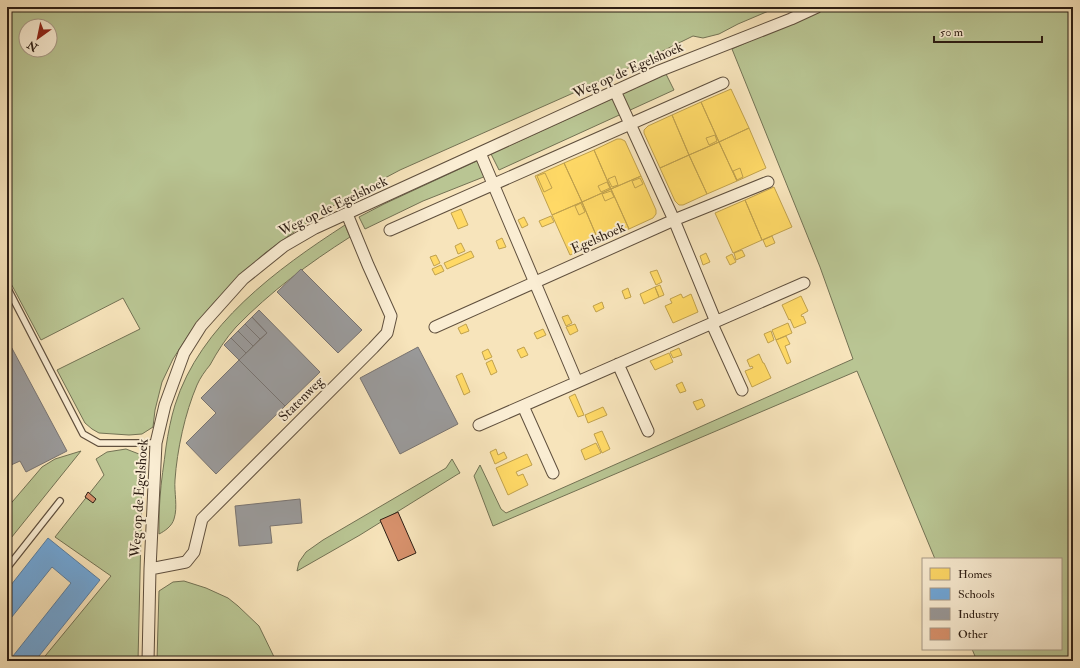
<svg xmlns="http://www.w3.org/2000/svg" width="1080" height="668" font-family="'IM FELL Double Pica',serif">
	<rect width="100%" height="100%" fill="#f7e4bb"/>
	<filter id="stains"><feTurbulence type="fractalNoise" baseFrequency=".005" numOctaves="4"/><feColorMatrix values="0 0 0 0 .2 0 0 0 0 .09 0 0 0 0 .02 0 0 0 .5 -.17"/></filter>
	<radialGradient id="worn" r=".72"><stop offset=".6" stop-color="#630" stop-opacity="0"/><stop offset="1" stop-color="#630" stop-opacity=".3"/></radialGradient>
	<!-- green -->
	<path fill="#b9c593" stroke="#737254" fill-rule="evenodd" d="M7 7H778L738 24 719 34 703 38 693 36 616 74 400 170 336 204 298 229 265 253 237 278 210 307 191 331 173 359 162 382 155 410 153 427 142 434 129 435 99 433 92 429 85 423 57 370 140 329 123 298 41 340 7 276ZM26 26H50V50H26Z
		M826 7H1073V661H977L972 649H1061V559H935L857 371 493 526 474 476 480 465 501 509 506 513 853 359 820 267 732 49Z
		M666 74 674 90 499 170 491 154Z
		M479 160 486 176 423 201 365 229 359 217 384 204Z
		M345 225 350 237C309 263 270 292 236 327 226 338 217 352 210 365 205 371 200 378 197 385 185 413 177 450 175 480 174 492 178 507 174 519 172 526 165 531 159 534 159 522 159 510 160 498 161 481 164 464 166 447 168 433 171 418 175 405 200 325 277 269 345 225Z
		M126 449 139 454 146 463 142 490 138 661H41L111 576 55 537 104 475 96 459 107 452Z
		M81 451 7 543V508L42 467 55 459Z
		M452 459 460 473 458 474 360 535 297 571 299 562 306 552 323 540 446 468Z
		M184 581 206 588 228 598 238 606 259 626 276 661H157L159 591 173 582Z"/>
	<!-- homes -->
	<path fill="#ffd966" stroke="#c0a14d" d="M731 89 749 128 719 142 701 102Z
		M701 102 719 142 689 155 672 115Z
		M672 115 689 155 660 168 644 133V130L648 126Z
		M749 128 766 168 737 181 719 142Z
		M715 135 717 141 709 145 706 138Z
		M617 139H621L625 141 641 176 611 189 594 150Z
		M719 142 737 181 707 194 689 155Z
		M594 150 611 189 582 202 564 163Z
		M689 155 707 194 683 205H679L675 201 660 168Z
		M564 163 582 202 552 215 535 176Z
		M740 168 743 177 737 180 733 171Z
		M545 173 552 188 544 192 537 176Z
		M615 176 618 185 612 187 608 179Z
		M641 176 656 210V214L653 218 629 229 611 189Z
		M640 178 643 184 635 188 632 181Z
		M607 182 610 188 601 192 598 186Z
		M774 187 792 227 762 240 745 200Z
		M611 189 629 229 599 242 582 202Z
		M611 191 614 197 605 201 602 194Z
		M745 200 762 240 733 253 715 213Z
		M582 202 599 242 570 255 552 215Z
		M581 203 585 212 579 215 575 206Z
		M461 209 468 225 458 229 451 213Z
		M551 216 554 222 542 227 539 221Z
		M524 217 528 225 522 228 518 220Z
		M772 236 775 243 766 247 763 240Z
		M502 238 506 247 499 249 496 241Z
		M461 243 465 251 458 254 455 246Z
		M742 250 745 256 736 260 734 253Z
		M471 251 474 257 447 269 444 263Z
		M706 253 710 262 703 265 700 256Z
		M732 254 736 262 730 265 726 257Z
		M436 255 440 263 434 266 430 257Z
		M441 265 444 271 435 275 432 269Z
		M657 270 662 282 656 285 650 272Z
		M660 285 664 295 659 297 655 287Z
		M655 287 659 297 644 304 640 294Z
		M628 288 631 297 625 299 622 291Z
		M681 294 683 298 691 294 698 312 673 323 665 306 672 303 670 299Z
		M801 296 808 311 801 315 802 317 803 316 806 323 794 328 790 319 789 320 782 305Z
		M602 302 604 308 596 312 593 306Z
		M568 315 572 323 566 326 562 317Z
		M788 323 792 333 776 340 772 330Z
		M466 324 469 331 461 334 458 328Z
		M575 324 578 331 570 335 566 327Z
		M543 329 546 335 537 339 534 333Z
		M771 331 774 340 768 343 764 334Z
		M786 336 790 344 785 346 791 362 787 364 776 340Z
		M524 347 528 355 521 358 517 350Z
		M679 348 682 355 673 358 670 352Z
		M488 349 492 357 485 360 482 352Z
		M669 353 673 362 655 370 650 361Z
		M759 354 763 363H764L771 378 752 387 745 371 753 368 752 366 750 367 747 360Z
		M492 360 497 372 491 375 486 363Z
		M462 373 470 392 464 395 456 376Z
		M682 382 686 391 680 393 676 385Z
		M575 394 584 415 578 417 569 397Z
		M702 399 705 406 697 410 693 402Z
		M603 407 607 415 588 423 585 415Z
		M602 431 610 449 602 453 594 434Z
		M596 443 601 453 585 460 581 450Z
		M496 449 498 455 504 452 507 458 495 464 490 452Z
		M527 454 532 465 516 472 518 476 523 474 528 485 508 495 496 468Z"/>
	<!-- schools -->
	<path fill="#6fa8dc" stroke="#5b7fa0" d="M48 538 100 580 35 661H7V659L9 661 71 583 52 567 7 623V590Z"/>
	<!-- industry -->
	<path fill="#999" stroke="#797471" d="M301 269 362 330 338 353 277 292Z
		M259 310 320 372 285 406 239 360 267 333 252 317Z
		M252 317 267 333 260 339 245 324Z
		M245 324 260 339 253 346 238 331Z
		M238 331 253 346 246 353 231 338Z
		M231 338 246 353 239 360 224 345Z
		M7 339 67 451 26 472 20 461 11 465 7 457Z
		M418 347 458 424 400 454 360 378Z
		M239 360 285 406 216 474 186 443 216 413 201 398Z
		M300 499 302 523 270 526 272 543 239 546 235 506Z"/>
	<!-- building -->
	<path fill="#d7916c" stroke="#2d1e14" d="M88 492 96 499 93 503 85 497Z
		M398 512 416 553 398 561 380 520Z"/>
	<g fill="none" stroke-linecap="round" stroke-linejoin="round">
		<defs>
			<path id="service" d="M7 287 83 434 99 443H156
				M7 568 60 501"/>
			<path id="minor" d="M615 91 674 220 716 322
				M480 153 577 382
				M390 230 723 83
				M712 324 742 390
				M435 327 674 220 768 182
				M618 364 648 431
				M523 406 553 473
				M479 425 804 283
				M150 569 186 562 194 552 202 519 373 348 387 333 391 316 368 265 347 214
				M148 661 150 569 156 443 165 405 184 353 201 326 243 279 284 246 315 228 659 71 791 19 817 7"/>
		</defs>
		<!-- service casing -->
		<use href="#service" stroke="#60503e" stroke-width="8"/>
		<!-- minor casing -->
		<use href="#minor" stroke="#60503e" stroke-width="13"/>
		<!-- service -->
		<use href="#service" stroke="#faedd3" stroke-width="5.5"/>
		<!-- minor -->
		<use href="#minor" stroke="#faedd3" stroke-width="11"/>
	</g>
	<g text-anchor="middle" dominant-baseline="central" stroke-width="4" stroke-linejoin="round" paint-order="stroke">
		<!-- street labels -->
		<g font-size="14" fill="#2d1e14" stroke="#faedd3">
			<text transform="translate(628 70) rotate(-24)">Weg op de Egelshoek</text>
			<text transform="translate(333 206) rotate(-26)">Weg op de Egelshoek</text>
			<text transform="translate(598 238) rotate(-24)">Egelshoek</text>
			<text transform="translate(301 399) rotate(-45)">Statenweg</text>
			<text transform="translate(139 498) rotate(-86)">Weg op de Egelshoek</text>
		</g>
	</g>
	<!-- margin -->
	<rect width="1080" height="668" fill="none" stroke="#f7e4bb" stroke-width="24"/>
	<rect x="8" y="8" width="1064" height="652" fill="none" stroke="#2d1e14" stroke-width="2"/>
	<rect x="12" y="12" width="1056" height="644" fill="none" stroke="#2d1e14"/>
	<!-- legend -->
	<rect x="922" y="558" width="140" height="92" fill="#faedd3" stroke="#a89a87"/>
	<rect x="930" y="568" width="20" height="12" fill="#ffd966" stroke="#a89a87"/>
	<text x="958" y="578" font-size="12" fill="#2d1e14">Homes</text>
	<rect x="930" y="588" width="20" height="12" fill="#6fa8dc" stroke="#a89a87"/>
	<text x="958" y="598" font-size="12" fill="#2d1e14">Schools</text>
	<rect x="930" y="608" width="20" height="12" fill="#999999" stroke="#a89a87"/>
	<text x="958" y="618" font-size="12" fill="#2d1e14">Industry</text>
	<rect x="930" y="628" width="20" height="12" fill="#d7916c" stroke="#a89a87"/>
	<text x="958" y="638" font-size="12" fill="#2d1e14">Other</text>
	<!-- north arrow -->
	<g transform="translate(38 38) rotate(213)"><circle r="19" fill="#faedd3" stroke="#a89a87"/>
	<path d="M0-3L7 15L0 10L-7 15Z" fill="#8f2418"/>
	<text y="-6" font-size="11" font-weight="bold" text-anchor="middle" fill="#2d1e14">N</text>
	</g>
	<!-- scale -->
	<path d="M934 36v6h108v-6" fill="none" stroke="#2d1e14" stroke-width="2"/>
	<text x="940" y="36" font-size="12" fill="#2d1e14" stroke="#faedd3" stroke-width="3" paint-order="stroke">50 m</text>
	<rect width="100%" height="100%" filter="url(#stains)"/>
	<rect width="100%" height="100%" fill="url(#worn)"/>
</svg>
